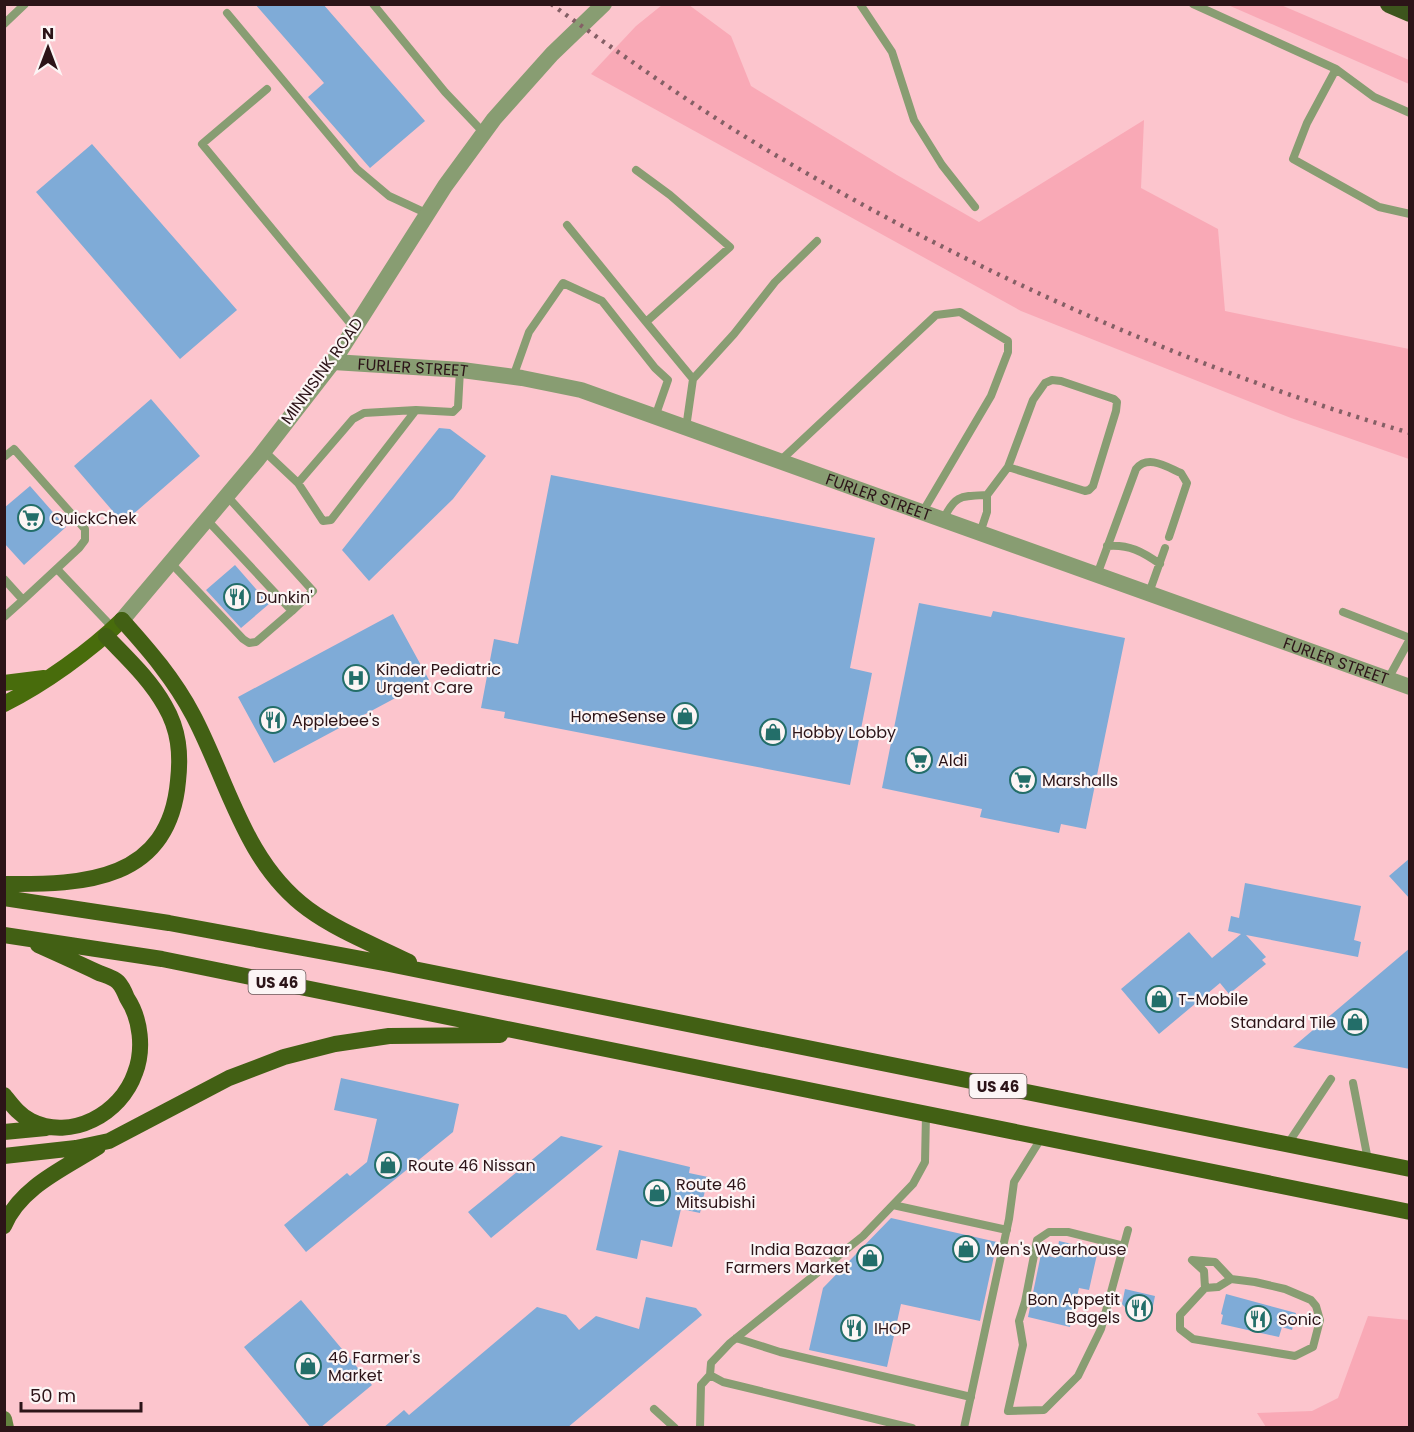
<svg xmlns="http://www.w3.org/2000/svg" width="1414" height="1432" font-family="Poppins,sans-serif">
	<rect width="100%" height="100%" fill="#fcc5cd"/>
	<!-- green -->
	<path fill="#f9a9b6" d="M662 5H689L731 36 751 86 897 175 979 222 1144 120 1141 188 1218 229 1225 311 1409 349V459L1291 418 1021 311 591 74 636 26Z
		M1228 5H1281L1409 60V84Z
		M1368 1316 1409 1320V1427H1266L1257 1413 1312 1411 1338 1398Z"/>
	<!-- building -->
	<path fill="#7fabd7" d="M255 4H323L425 121 370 168 308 97 324 83Z
		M92 144 237 310 180 359 36 192Z
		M151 399 200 456 123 523 74 466Z
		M439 428 450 429 486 456 453 499 369 581 342 550Z
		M551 475 875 538 850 668 872 673 850 785 504 718 505 712 481 708 494 639 518 644Z
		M30 486 66 527 24 565 4 543V508Z
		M235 565 269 604 241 628 206 590Z
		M919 603 991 617 993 611 1125 638 1086 829 1061 824 1059 833 980 817 982 809 882 788Z
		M393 614 429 680 274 763 238 697Z
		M1410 858V899L1389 876Z
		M1245 883 1361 906 1354 940 1361 942 1358 957 1246 935 1266 957 1262 960 1266 964 1229 994 1220 983 1159 1034 1121 989 1189 932 1212 958 1241 934 1228 931 1231 916 1239 918Z
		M1410 948V1069L1293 1047Z
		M341 1078 459 1104 453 1132 306 1252 284 1225 347 1173 350 1176 367 1162 377 1119 334 1110Z
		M561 1136 603 1146 491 1238 468 1212Z
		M619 1150 690 1167 689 1173 708 1177 700 1213 681 1209 672 1247 641 1240 637 1259 596 1250Z
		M891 1218 997 1242 980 1321 901 1304 887 1367 809 1350 823 1288Z
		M1059 1241 1098 1250 1089 1290 1079 1288 1070 1327 1028 1317 1041 1254 1056 1258Z
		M1125 1289 1155 1296 1152 1311 1137 1321 1122 1304Z
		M1226 1294 1296 1313 1292 1330 1282 1327 1279 1337 1221 1324 1223 1315 1221 1314Z
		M646 1297 696 1308 702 1315 567 1428H383L404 1410 409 1415 537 1307 566 1315 579 1330 596 1316 639 1329Z
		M301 1300 372 1385 320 1428H311L244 1347Z"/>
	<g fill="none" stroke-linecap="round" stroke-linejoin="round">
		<!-- service -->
		<path stroke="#889d72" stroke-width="8" d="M373 4 445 92 483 132
			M860 4 892 52 914 120 942 165 975 207
			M1193 4 1336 69 1307 123 1293 159 1379 207 1410 214
			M227 13 357 169 389 196 428 214
			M4 24 25 4
			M1336 69 1374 97 1410 113
			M267 89 202 144 354 328
			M636 170 670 195 730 247 646 322 693 379
			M567 225 646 322
			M513 377 529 332 563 283 602 301 655 368 668 380 655 417
			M686 428 693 379 734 334 775 282 817 241
			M264 451 298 483 323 521 331 520 416 410 453 412 458 407 460 370
			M4 457 14 449 85 529V540L79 548 23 600
			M780 461 936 315 960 312 1008 341V352L991 396 922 513
			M298 483 353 419 364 413 416 410
			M987 495 1008 467 1033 400 1045 383 1052 380 1061 381 1114 399 1117 402 1116 411 1093 486 1089 490 1085 491 1008 467
			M227 496 313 591 292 611
			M943 520C955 495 960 496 987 495V512L980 533
			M1107 546C1129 544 1143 552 1160 564
			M170 562 243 639 249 643 256 642 292 611 207 520
			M57 569 113 628
			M1097 575 1136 469C1148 454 1167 467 1181 473L1187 483 1169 537
			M4 579 23 600 4 617
			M1149 593 1165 548
			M1343 612 1410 638
			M1388 679 1410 639
			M1353 1083 1368 1160
			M1287 1145 1331 1079
			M893 1205 1007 1230
			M1124 1246 1068 1232H1049L1037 1240 1025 1302 1019 1321 1023 1345 1008 1411 1044 1410 1078 1376 1101 1329 1128 1230
			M1192 1260 1215 1262 1231 1279 1255 1282 1285 1289 1311 1300 1316 1306 1320 1320 1313 1347 1295 1356 1193 1339 1180 1329V1315L1205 1288 1204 1271Z
			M1205 1288 1218 1287 1231 1279
			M736 1338 780 1352 971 1397
			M654 1409 675 1428
			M700 1428 701 1385 710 1375
			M912 1428 723 1382 710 1375 711 1363 730 1343 863 1236 913 1184 925 1162 926 1114
			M964 1428 1009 1219 1014 1182 1042 1137"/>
		<!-- tertiary -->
		<g stroke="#889d72" stroke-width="16">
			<path id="s1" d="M333 362 462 370 522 378 581 390 1410 687"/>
			<path d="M122 620 257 460 333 362 445 186 494 119 552 54 604 4"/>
		</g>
		<!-- secondary -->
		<path stroke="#63813f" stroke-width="16" d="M4 1419 6 1428"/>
		<!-- primary -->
		<path stroke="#486c0c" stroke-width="16" d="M4 683 44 678
			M4 704C44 684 90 651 122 620"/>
		<!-- trunk -->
		<path stroke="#426014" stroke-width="16" d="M122 620C149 650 174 679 193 715 228 781 244 862 308 909 338 931 375 945 409 962
			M4 884C85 885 169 881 178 781 181 754 179 730 165 706 150 679 127 658 106 636
			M4 898 169 923 389 964 1410 1169
			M4 935 162 959 1410 1212
			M4 1095C12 1105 19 1115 31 1121 71 1141 121 1114 135 1073 144 1050 141 1019 127 998 125 993 122 986 118 982 113 977 103 975 97 972 78 963 58 954 38 945
			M4 1132 46 1128
			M4 1156 76 1148 109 1141 229 1078 284 1057 335 1044 389 1036 500 1035
			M4 1226C20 1187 65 1168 98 1147"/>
		<!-- motorway -->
		<path stroke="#3d551d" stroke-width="18" d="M1389 4 1410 13"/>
		<!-- rail -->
		<path stroke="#845f65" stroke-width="4.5" stroke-dasharray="3 6" stroke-linecap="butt" d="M551 4C623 56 696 108 772 153 971 271 1187 368 1410 433"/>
	</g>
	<!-- icons -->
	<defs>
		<symbol id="supermarket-ring" viewBox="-11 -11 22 22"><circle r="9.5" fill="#fcf5f5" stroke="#236e69" stroke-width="1.5"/><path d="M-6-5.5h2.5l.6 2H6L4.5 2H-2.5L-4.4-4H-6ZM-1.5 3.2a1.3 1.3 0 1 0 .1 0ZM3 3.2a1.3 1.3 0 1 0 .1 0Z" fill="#236e69"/></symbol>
		<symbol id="restaurant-ring" viewBox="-11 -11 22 22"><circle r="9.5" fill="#fcf5f5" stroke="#236e69" stroke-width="1.5"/><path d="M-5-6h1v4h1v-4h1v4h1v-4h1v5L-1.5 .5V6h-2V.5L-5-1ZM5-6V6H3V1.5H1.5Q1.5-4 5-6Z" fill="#236e69"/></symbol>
		<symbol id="hospital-ring" viewBox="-11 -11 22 22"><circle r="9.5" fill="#fcf5f5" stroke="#236e69" stroke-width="1.5"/><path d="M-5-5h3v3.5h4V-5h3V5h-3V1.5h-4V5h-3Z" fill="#236e69"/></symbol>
		<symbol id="shop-ring" viewBox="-11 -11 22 22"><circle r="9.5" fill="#fcf5f5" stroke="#236e69" stroke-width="1.5"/><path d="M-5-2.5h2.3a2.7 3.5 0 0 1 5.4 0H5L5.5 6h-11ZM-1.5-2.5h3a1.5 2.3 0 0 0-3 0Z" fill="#236e69"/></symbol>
	</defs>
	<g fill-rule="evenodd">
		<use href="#supermarket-ring" x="16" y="503" width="30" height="30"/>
		<use href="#restaurant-ring" x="222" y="582" width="30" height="30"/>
		<use href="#hospital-ring" x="341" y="663" width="30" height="30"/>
		<use href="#shop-ring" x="670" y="701" width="30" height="30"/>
		<use href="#restaurant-ring" x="258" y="705" width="30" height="30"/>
		<use href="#shop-ring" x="758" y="717" width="30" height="30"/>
		<use href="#supermarket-ring" x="904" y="745" width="30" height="30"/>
		<use href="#supermarket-ring" x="1008" y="765" width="30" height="30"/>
		<use href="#shop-ring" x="1144" y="984" width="30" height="30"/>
		<use href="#shop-ring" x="1340" y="1007" width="30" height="30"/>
		<use href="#shop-ring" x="373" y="1150" width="30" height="30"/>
		<use href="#shop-ring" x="642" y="1178" width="30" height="30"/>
		<use href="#shop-ring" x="951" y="1234" width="30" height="30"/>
		<use href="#shop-ring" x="855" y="1243" width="30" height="30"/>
		<use href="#restaurant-ring" x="1124" y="1293" width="30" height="30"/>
		<use href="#restaurant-ring" x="1243" y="1304" width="30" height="30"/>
		<use href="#restaurant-ring" x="839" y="1313" width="30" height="30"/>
		<use href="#shop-ring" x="293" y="1351" width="30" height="30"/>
	</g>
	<g text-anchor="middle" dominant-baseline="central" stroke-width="4.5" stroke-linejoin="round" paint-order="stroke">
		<!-- shield labels -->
		<g fill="#fcf5f5" stroke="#6a585a" stroke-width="1.5">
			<rect x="248.5" y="970" width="57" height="24" rx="4.5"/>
			<rect x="969.5" y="1074" width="57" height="24" rx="4.5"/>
		</g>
		<g font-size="15" font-weight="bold" fill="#2c1418">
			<text x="277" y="982">US 46</text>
			<text x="998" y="1086">US 46</text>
		</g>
		<!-- street labels -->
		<g font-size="16" fill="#2c1418" stroke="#fcf5f5">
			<text stroke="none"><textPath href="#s1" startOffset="80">FURLER STREET</textPath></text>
			<text transform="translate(322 371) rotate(-54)">MINNISINK ROAD</text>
			<text stroke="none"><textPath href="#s1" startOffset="566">FURLER STREET</textPath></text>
			<text stroke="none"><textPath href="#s1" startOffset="1052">FURLER STREET</textPath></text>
		</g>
		<!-- poi labels -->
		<g font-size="16" fill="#2c1418" stroke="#fcf5f5" text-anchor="start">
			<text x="51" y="518">QuickChek</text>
			<text x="256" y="597">Dunkin'</text>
			<text x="376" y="669">Kinder Pediatric<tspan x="376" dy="18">Urgent Care</tspan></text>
			<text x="666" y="716" text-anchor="end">HomeSense</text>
			<text x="292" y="720">Applebee's</text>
			<text x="792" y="732">Hobby Lobby</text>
			<text x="938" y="760">Aldi</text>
			<text x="1042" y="780">Marshalls</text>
			<text x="1178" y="999">T-Mobile</text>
			<text x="1336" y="1022" text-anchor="end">Standard Tile</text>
			<text x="408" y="1165">Route 46 Nissan</text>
			<text x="676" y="1184">Route 46<tspan x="676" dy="18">Mitsubishi</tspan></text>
			<text x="850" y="1249" text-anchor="end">India Bazaar<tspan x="850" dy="18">Farmers Market</tspan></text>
			<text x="986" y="1249">Men's Wearhouse</text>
			<text x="1120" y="1299" text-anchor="end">Bon Appetit<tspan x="1120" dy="18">Bagels</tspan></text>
			<text x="1278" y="1319">Sonic</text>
			<text x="874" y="1328">IHOP</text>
			<text x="328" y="1357">46 Farmer's<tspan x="328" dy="18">Market</tspan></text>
		</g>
	</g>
	<!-- border -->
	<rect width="1414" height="1432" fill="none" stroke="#2c1418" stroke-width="12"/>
	<!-- north arrow -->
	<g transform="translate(48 48)" stroke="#fcf5f5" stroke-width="4.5" paint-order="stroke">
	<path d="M0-4.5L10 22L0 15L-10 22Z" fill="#2c1418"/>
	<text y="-9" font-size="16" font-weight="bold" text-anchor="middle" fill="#2c1418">N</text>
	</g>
	<!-- scale -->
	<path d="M21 1402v9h120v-9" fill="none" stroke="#2c1418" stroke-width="3"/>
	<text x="30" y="1402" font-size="18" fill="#2c1418" stroke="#fcf5f5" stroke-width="4.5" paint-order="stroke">50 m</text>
</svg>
